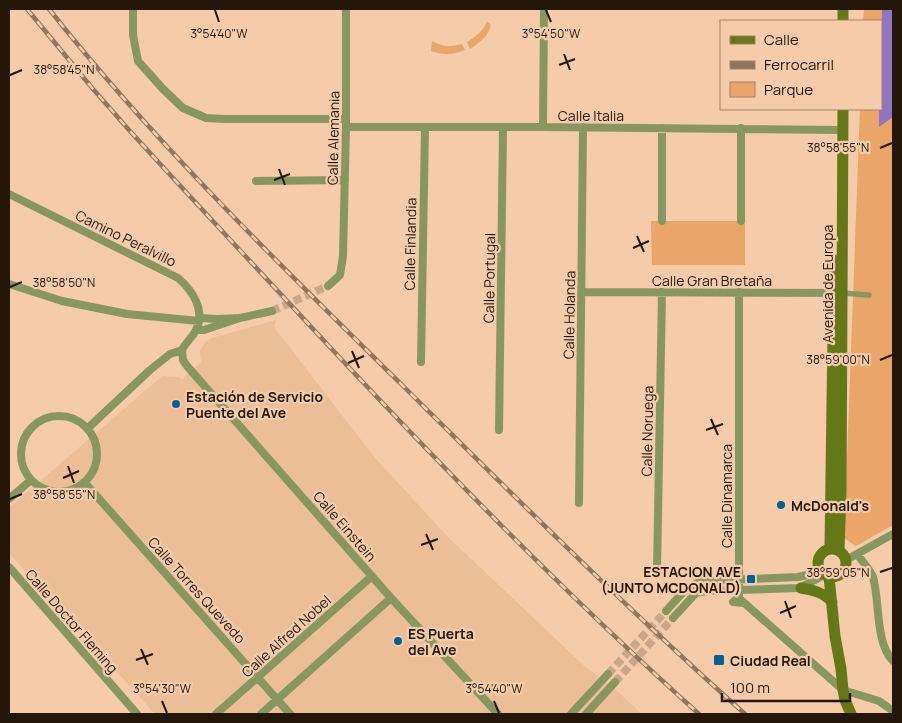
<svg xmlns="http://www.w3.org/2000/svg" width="902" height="723" font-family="Manrope,sans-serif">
	<rect width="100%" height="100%" fill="#f5cba9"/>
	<!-- built -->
	<path fill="#ecbe97" d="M276 320 274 327 375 458 448 537 582 664 616 690 642 714H155L9 553V508L162 376 179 377 182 380 201 362 200 351 205 342 212 338Z"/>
	<!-- green -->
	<path fill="#eaa569" d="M864 9H893V525L856 546 844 538 860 109H881V21H863Z
		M487 21 491 25C488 37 480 42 470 49L467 42C475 37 484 31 487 21Z
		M432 41C443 47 450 47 462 44L465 50C453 55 443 55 431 51Z
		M651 221H745V265H652Z"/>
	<!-- water -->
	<path fill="#9275c0" d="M882 9H893V117L879 127V109H881Z"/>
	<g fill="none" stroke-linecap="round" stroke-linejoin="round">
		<!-- minor-tunnel -->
		<path stroke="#cba789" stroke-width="8" stroke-dasharray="8 4" stroke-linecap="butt" d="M272 311 328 286
			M608 674 666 611
			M615 682 673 618"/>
		<!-- pedestrian -->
		<path stroke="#889760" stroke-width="5.5" d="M842 293 869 295"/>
		<!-- minor -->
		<path stroke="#889760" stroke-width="8" d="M133 9V35L138 61 163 89 183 108 206 118 225 119H346
			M346 127H543L843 130
			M543 127 544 9
			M256 181 345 180
			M9 194 178 278C192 290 206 310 196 330 192 338 186 342 182 350
			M662 221V128
			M741 221V128
			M9 284 62 301 127 314 199 321
			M328 286 340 275 343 256 346 127V9
			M582 292 837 293
			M739 292V597L733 602 743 603
			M240 318 272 311
			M197 330H204L240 318 217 319 199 318
			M182 350 183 360 187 366 391 598 498 714
			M421 362 425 127
			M21 454a38 38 0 1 1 76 0a38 38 0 1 1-76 0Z
			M88 428 150 370 170 354 182 350
			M499 430 503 127
			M85 483 290 714
			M9 499 31 480
			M579 503 583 127
			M857 554C862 561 870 569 873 577 880 601 875 643 893 661
			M846 560 893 534
			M9 567 137 714
			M657 571 662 292
			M741 600 843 690 879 701 893 711
			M666 611 686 589 701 581 798 577 807 575 818 566
			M673 618 696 593 707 591 799 588 817 579 823 575
			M216 714 372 576
			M261 714 391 598
			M571 714 608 674
			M586 714 615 682"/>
		<!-- secondary -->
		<path stroke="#647818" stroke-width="11" d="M843 21V9
			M830 548 834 260
			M818 563a14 14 0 1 1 28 0a14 14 0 1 1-28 0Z
			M839 550 841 490 843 109
			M829 577 835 636 841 669 843 690 845 700 851 714
			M801 588C813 590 823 592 832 602"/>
		<defs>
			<path id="rail" d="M27 9 93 89 129 130C190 197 252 263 313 329 437 462 564 593 699 714
				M49 9C155 143 278 263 400 383 513 495 626 608 745 714"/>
		</defs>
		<!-- rail casing -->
		<use href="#rail" stroke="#91755d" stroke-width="4.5"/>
		<!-- rail -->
		<use href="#rail" stroke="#f5cba9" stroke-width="2.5" stroke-dasharray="8" stroke-linecap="butt"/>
	</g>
	<!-- ticks -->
	<path fill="none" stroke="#241609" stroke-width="2" d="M215 10 219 22M546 10 551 22M564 54 570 70M559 65 575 59M10 75 22 70M880 148 892 143M279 169 285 185M274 180 290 174M637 236 644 252M633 248 649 241M10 287 22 282M352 351 359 368M880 360 892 355M348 363 364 356M711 419 718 435M706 430 723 424M68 466 74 483M63 478 79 471M10 499 22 494M426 534 433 550M421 545 438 539M880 572 892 568M785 601 791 618M780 613 796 606M141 649 148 665M136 660 153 654M162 701 167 713M494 701 499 713"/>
	<!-- markers -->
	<g fill="#036091" stroke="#f5cba9" stroke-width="2">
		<circle cx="176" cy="404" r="5"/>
		<circle cx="781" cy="505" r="5"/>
		<rect x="746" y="574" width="10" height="10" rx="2.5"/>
		<circle cx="398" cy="641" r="5"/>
		<rect x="713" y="654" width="12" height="12" rx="2.5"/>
	</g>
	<g text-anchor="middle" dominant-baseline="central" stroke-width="4.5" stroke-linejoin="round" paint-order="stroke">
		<!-- street labels -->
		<g font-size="14" fill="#241609" stroke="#f5cba9">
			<text x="591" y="115">Calle Italia</text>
			<text transform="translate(333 138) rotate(-89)">Calle Alemania</text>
			<text transform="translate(126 238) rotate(26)">Camino Peralvillo</text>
			<text transform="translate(410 244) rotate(-89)">Calle Finlandia</text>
			<text transform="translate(489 278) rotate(-89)">Calle Portugal</text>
			<text x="712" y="280">Calle Gran Bretaña</text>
			<text transform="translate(827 284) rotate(-90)">Avenida de Europa</text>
			<text transform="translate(569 315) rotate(-89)">Calle Holanda</text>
			<text transform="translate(647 431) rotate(-89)">Calle Noruega</text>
			<text transform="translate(726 496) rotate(-90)">Calle Dinamarca</text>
			<text transform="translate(345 526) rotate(49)">Calle Einstein</text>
			<text transform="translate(197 590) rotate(48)">Calle Torres Quevedo</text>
			<text transform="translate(72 621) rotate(49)">Calle Doctor Fleming</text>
			<text transform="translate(286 636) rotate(-42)">Calle Alfred Nobel</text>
		</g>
		<!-- poi labels -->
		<g font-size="14" font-weight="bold" fill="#241609" stroke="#f5cba9" text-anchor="start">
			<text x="186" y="396">Estación de Servicio<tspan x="186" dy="16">Puente del Ave</tspan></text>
			<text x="791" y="505">McDonald's</text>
			<text x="741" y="571" text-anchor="end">ESTACION AVE<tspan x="741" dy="16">(JUNTO MCDONALD)</tspan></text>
			<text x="408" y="633">ES Puerta<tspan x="408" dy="16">del Ave</tspan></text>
			<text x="730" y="660">Ciudad Real</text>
		</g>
	</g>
	<g font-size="12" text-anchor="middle" fill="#241609" stroke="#f5cba9" stroke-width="4.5" stroke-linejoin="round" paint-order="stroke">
		<text x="219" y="38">3°54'40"W</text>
		<text x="551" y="38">3°54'50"W</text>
		<text x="64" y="74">38°58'45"N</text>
		<text x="838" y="152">38°58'55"N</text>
		<text x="64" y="287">38°58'50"N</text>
		<text x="838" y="364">38°59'00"N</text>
		<text x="64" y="499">38°58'55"N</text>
		<text x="838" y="577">38°59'05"N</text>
		<text x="162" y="693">3°54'30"W</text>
		<text x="494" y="693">3°54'40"W</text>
	</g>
	<!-- border -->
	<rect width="902" height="723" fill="none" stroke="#241609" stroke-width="20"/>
	<!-- legend -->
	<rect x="720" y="20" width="162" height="90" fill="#f5cba9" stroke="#a18369"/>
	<rect x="730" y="36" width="25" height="8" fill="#647818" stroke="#a18369"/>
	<text x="764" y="45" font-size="15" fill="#241609">Calle</text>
	<rect x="730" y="61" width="25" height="8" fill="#91755d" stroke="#a18369"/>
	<text x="764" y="70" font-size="15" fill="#241609">Ferrocarril</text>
	<rect x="730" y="82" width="25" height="15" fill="#eaa569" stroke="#a18369"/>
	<text x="764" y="95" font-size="15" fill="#241609">Parque</text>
	<!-- scale -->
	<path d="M722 693v8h128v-8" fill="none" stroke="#241609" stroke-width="2.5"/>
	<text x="730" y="693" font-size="15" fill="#241609" stroke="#f5cba9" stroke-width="4" paint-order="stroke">100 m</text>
</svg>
